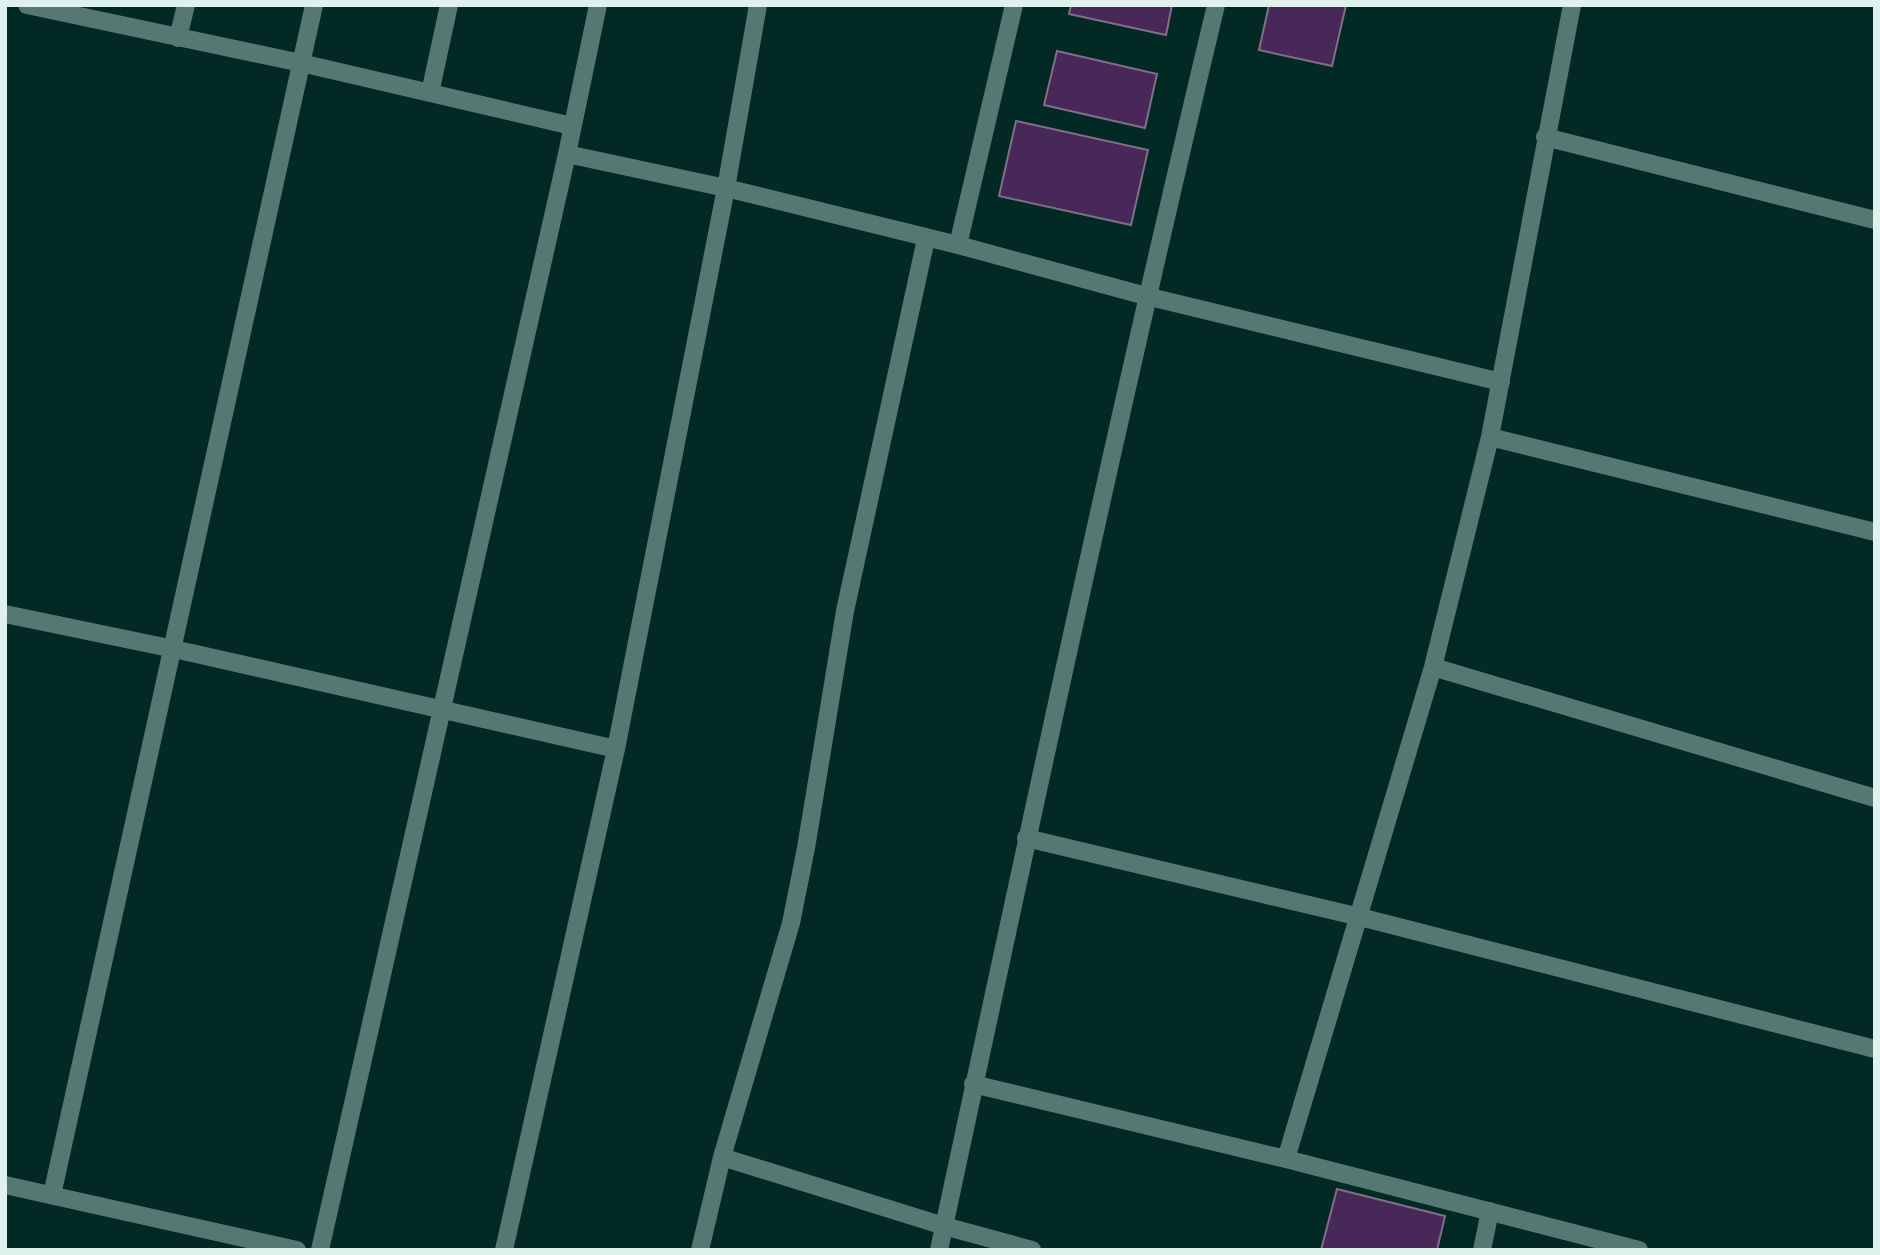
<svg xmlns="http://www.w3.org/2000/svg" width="1880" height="1255" font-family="Lato,sans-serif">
	<rect width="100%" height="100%" fill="#032924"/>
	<!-- building -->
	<path fill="#482759" stroke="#7f6f88" stroke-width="2" d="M1071 5H1172L1166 35 1069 14Z
		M1269 5H1346L1332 66 1259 50Z
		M1057 51 1157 74 1145 128 1044 105Z
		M1016 121 1148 150 1131 225 999 196Z
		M1337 1189 1445 1216 1437 1250H1321Z"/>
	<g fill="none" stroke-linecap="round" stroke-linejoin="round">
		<!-- minor -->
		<path stroke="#557872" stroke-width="18" d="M27 5 301 63 572 126
			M178 38 186 5
			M430 93 449 5
			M1545 137 1875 220
			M567 154 726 188 958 245 1146 296 1501 382
			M958 245 1014 5
			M1490 437 1875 532
			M5 614 174 649 616 749
			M1433 667 1875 798
			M1026 838 1360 917 1875 1049
			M973 1084 1286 1159 1639 1250
			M722 1157 944 1226 1032 1250
			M1286 1159 1433 667 1490 437 1572 5
			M5 1185 297 1250
			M52 1195 314 5
			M320 1250 567 154 598 5
			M504 1250 616 749 726 188 758 5
			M700 1250 722 1157 791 923 806 848 845 611 926 239
			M939 1250C1028 834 1117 419 1216 5
			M1482 1250 1490 1211"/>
	</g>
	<!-- border -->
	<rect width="1880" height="1255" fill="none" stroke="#def1ed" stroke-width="14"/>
</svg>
